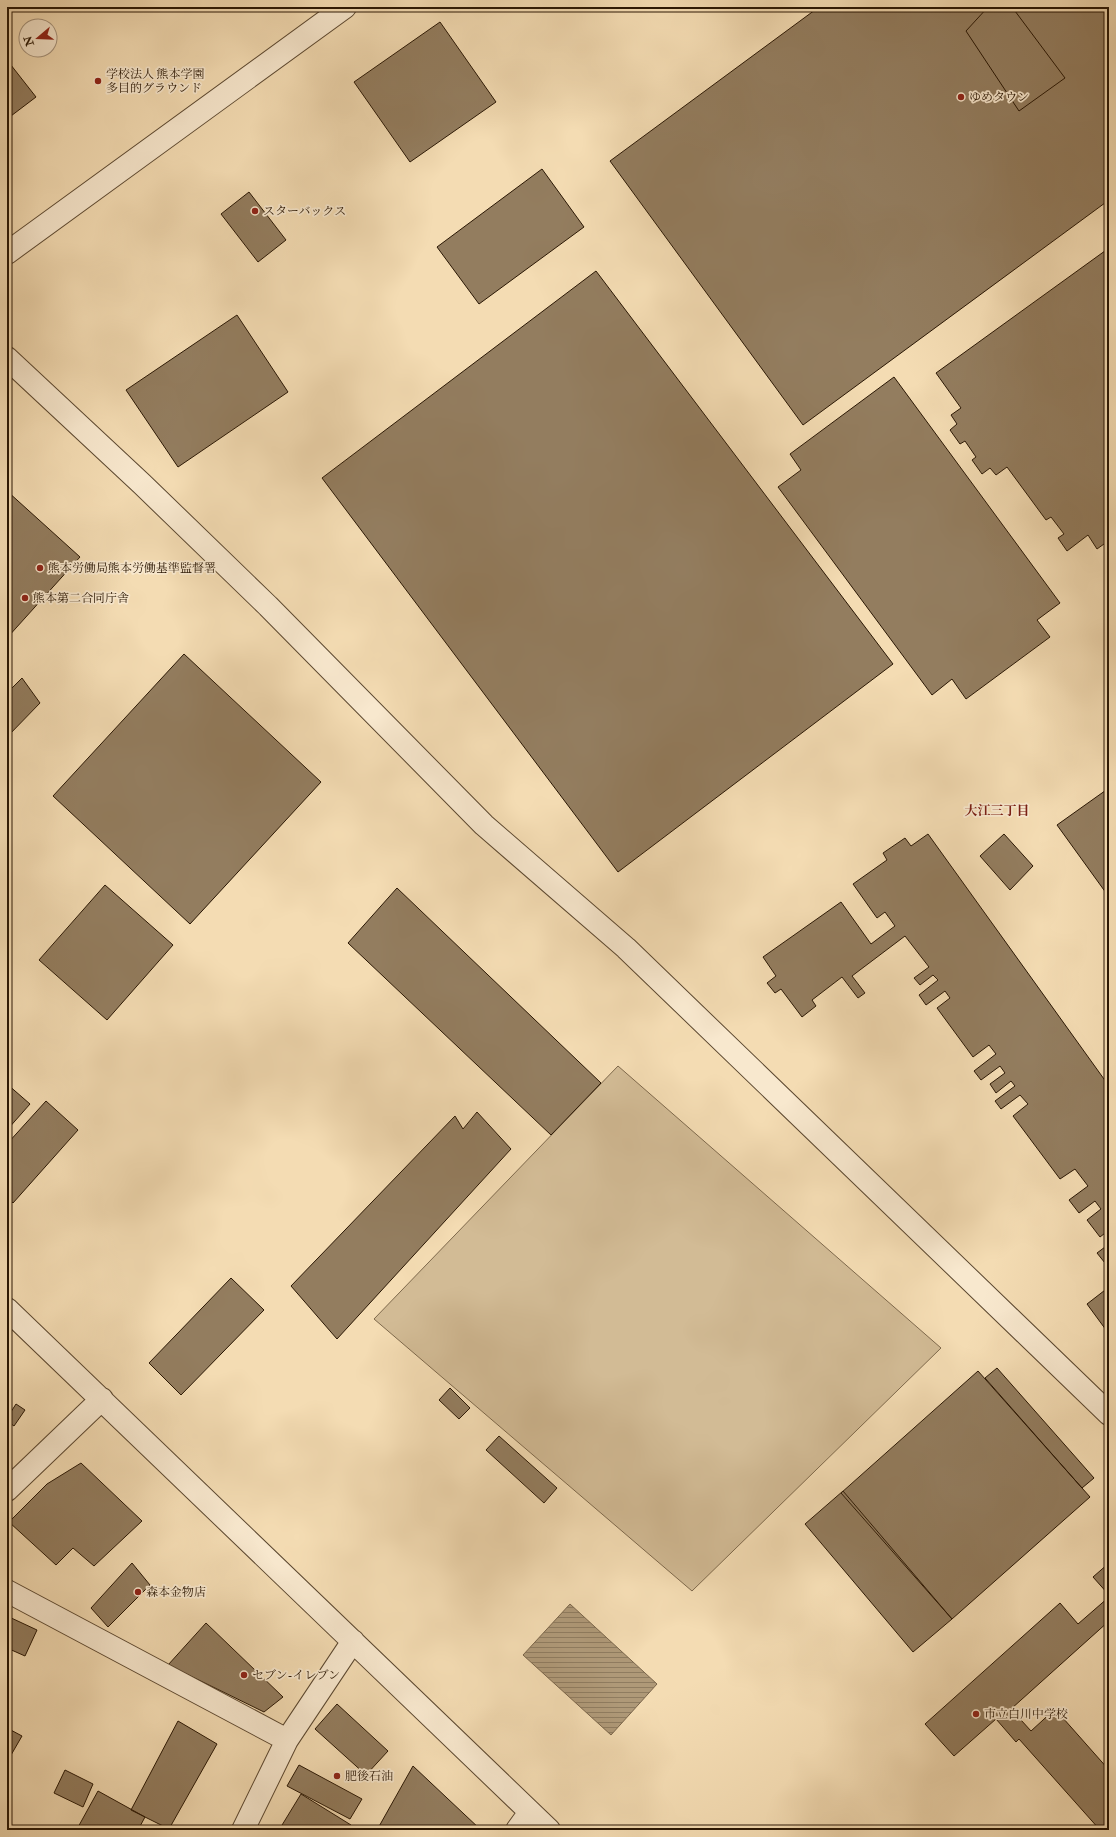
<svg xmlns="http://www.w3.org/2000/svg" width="1116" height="1837" font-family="'IM FELL Double Pica','Noto Serif JP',serif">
	<defs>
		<pattern id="water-rules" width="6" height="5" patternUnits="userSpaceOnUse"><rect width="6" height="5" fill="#af9978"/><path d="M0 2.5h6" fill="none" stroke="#8f7c60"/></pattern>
	</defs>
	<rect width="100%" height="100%" fill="#f4dcb3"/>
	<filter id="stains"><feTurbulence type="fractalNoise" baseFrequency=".005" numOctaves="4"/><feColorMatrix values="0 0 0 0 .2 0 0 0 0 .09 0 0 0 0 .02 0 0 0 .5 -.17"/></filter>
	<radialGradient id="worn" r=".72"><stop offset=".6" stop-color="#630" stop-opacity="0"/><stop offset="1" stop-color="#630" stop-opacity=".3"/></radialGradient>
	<!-- park -->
	<path fill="#d2bb95" stroke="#7e694c" d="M618 1066 941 1348 692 1591 374 1319Z"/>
	<!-- water -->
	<path fill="url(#water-rules)" stroke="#7a654a" d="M570 1604 657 1684 611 1735 523 1655Z"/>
	<!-- building -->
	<path fill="#937d5f" stroke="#2a1704" d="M819 7H1109V200L803 425 610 161Z
		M988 7H1012L1065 78 1019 111 966 31Z
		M440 22 496 102 410 162 354 82Z
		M7 60 36 97 7 119Z
		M542 169 584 227 479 304 437 247Z
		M249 192 286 240 258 262 221 214Z
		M1109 248V551L1104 544 1097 549 1088 535 1067 551 1058 538 1064 534 1051 517 1046 520 1007 467 996 475 990 468 982 474 972 460 976 457 965 441 960 444 950 430 957 424 951 415 961 408 936 373Z
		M596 271 893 664 618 872 322 478Z
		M237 315 288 392 178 467 126 390Z
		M894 377 1060 603 1037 620 1050 637 966 699 952 679 932 695 778 487 801 470 790 454Z
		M7 491 80 557 7 638Z
		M184 654 321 782 190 924 53 796Z
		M22 678 40 703 7 737V693Z
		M1109 788V897L1057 825Z
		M928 834 1109 1086V1230L1100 1237 1087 1220 1101 1209 1095 1201 1079 1213 1069 1200 1088 1186 1075 1169 1060 1179 1013 1116 1028 1104 1020 1095 1001 1109 995 1101 1015 1086 1011 1081 996 1093 990 1084 1005 1073 1000 1066 981 1080 974 1071 996 1054 989 1045 973 1057 937 1008 950 998 945 991 926 1005 919 995 938 980 933 975 920 985 914 978 929 967 905 936 852 976 865 993 858 998 842 977 812 1000 816 1006 802 1017 781 989 775 993 767 983 776 976 763 957 841 902 871 944 895 926 885 912 877 918 853 884 887 860 883 853 905 838 911 846Z
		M1004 834 1033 866 1010 890 980 856Z
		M105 885 173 945 107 1020 39 960Z
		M397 888 601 1083 551 1135 348 943Z
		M7 1084 30 1104 7 1130Z
		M46 1101 78 1130 13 1203 7 1197V1144Z
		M477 1112 511 1149 337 1339 291 1286 455 1116 463 1129Z
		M1109 1244V1268L1097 1253Z
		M231 1278 264 1310 181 1395 149 1363Z
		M1109 1287V1334L1087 1304Z
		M997 1368 1094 1478 1082 1488 985 1378Z
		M978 1371 1090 1497 952 1619 841 1493Z
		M450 1388 470 1408 459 1419 439 1400Z
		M16 1404 25 1410 14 1426 7 1421V1418Z
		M499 1436 557 1488 544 1503 486 1450Z
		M81 1463 142 1521 94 1566 73 1548 56 1565 9 1522 47 1484Z
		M843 1491 952 1619 913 1652 805 1524Z
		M132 1563 150 1585 108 1627 91 1608Z
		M1109 1563V1595L1093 1577Z
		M1109 1597V1621L1011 1709 1031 1731 1055 1709 1109 1770V1830H1100L1019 1739 1016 1742 996 1719 954 1756 925 1724 1060 1603 1078 1624Z
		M7 1616 37 1630 25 1656 7 1648Z
		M206 1623 283 1697 264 1712 168 1665Z
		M337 1704 388 1751 366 1775 315 1729Z
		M178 1721 217 1744 169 1829 131 1810Z
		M7 1728 22 1736 7 1762Z
		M299 1765 362 1799 350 1819 287 1786Z
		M413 1766 481 1830H377Z
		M65 1770 93 1784 83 1807 54 1793Z
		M98 1791 145 1817 138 1830 77 1829Z
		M301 1794 351 1825 348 1830H279Z"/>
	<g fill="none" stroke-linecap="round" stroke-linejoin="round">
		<defs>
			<path id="minor" d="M7 253 345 7
				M7 358 142 484 268 606 484 825 626 948 1109 1414
				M7 1309 549 1830
				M7 1490 102 1399
				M7 1591 287 1740
				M243 1830 287 1740 353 1641
				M517 1830 530 1812"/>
		</defs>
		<!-- minor casing -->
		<use href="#minor" stroke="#5c4830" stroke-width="24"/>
		<!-- minor -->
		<use href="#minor" stroke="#f8e8ce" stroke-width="22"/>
	</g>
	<!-- markers -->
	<g fill="#8f2418" stroke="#f8e8ce" stroke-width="1.5">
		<circle cx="98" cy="81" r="4"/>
		<circle cx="961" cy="97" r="4"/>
		<circle cx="255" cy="211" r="4"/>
		<circle cx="40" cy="568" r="4"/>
		<circle cx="25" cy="598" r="4"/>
		<circle cx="138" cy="1592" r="4"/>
		<circle cx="244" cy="1675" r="4"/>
		<circle cx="976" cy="1714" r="4"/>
		<circle cx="337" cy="1776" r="4"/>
	</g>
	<g text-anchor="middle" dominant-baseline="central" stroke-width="3.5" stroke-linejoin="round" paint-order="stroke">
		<!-- poi labels -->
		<g font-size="12" fill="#2a1704" stroke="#f8e8ce" text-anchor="start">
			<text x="106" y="74">学校法人 熊本学園<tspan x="106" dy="14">多目的グラウンド</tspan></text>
			<text x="969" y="97">ゆめタウン</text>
			<text x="263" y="211">スターバックス</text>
			<text x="48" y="568">熊本労働局熊本労働基準監督署</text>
			<text x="33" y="598">熊本第二合同庁舎</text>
			<text x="146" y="1592">森本金物店</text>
			<text x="252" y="1675">セブン-イレブン</text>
			<text x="984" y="1714">市立白川中学校</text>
			<text x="345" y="1776">肥後石油</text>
		</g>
		<!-- neighbourhood labels -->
		<g font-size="13" font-weight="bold" fill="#7a1f14" stroke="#f8e8ce">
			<text x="997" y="811">大江三丁目</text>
		</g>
	</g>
	<!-- margin -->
	<rect width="1116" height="1837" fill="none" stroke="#f4dcb3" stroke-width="24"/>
	<rect x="8" y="8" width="1100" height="1821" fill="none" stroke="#2a1704" stroke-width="2"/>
	<rect x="12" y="12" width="1092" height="1813" fill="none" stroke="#2a1704"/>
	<!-- north arrow -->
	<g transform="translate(38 38) rotate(251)"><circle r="19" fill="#f8e8ce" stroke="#a6947d"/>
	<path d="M0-3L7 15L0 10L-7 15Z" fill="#8f2418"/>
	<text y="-6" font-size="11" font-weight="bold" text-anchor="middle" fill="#2a1704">N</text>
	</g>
	<rect width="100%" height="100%" filter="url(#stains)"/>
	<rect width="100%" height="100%" fill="url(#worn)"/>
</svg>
